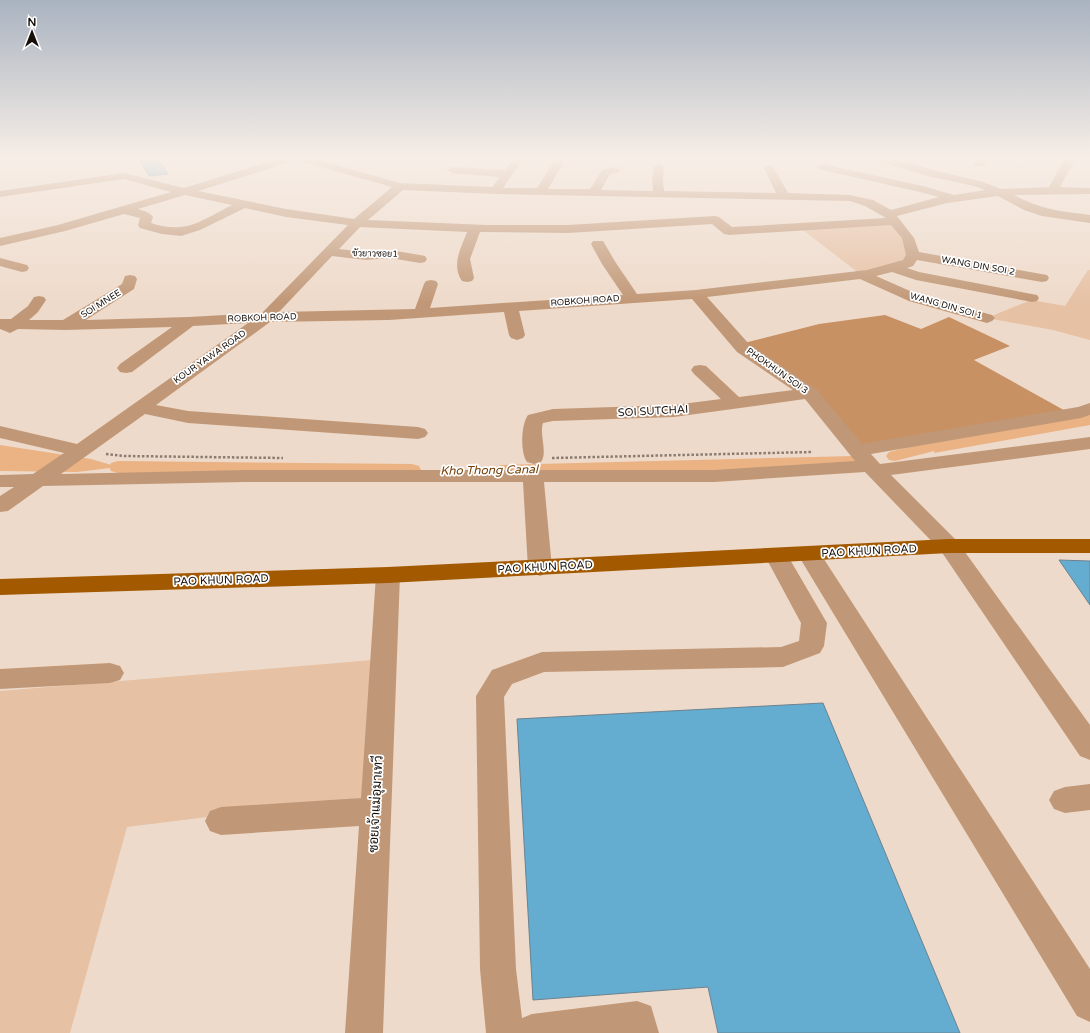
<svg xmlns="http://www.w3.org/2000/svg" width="1090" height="1033" font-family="'Varela Round',Sarabun,sans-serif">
	<rect width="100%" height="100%" fill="#eedaca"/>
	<!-- green -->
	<path fill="#e6c1a4" d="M895 221 908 238V263L860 274 799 227Z
		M1088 270H1090V340L1053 330 987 318 1031 300 1065 306Z
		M373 660 367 797 127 827 70 1033H0V691Z"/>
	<!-- forest -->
	<path fill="#c89164" d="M885 315 921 329 949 317 1010 346 974 360 1071 414 858 450 813 392 740 344 819 324Z"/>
	<!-- water -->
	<path fill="#ebb284" d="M1090 415V425L934 453 937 439Z
		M0 445 91 459 118 467 77 472 0 471Z"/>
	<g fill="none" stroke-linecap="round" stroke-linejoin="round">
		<!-- canal -->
		<path fill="#ebb284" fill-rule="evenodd" d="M936 440 942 441 945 445 942 449 895 461 889 460 886 456 889 452Z
			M854 456 861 458 863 462 861 466 854 468 502 477 495 475 493 471 495 467 502 465Z
			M118 461 412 464 419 466 421 470 419 474 412 476 118 473 111 471 109 467 111 463Z"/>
	</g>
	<!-- building -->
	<path fill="#64add1" stroke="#6c828e" d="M138 158H158L168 174 149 176Z
		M1059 560 1090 561V605Z
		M823 703 960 1033H718L708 987 533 1000 517 719Z"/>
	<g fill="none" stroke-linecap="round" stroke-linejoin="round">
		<!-- path -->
		<path stroke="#8a7c71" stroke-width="2.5" stroke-dasharray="2.5 2" stroke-linecap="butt" d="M106 454 125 456 283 458
			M552 458 813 452"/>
		<!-- minor -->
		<path fill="#c19877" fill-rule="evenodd" d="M281 158H311L400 183 494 187 493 186 500 177 452 173 447 170 452 167 505 170 514 158H524L503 188H537L555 160 559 159 564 162 548 189H590L602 170 615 167 620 170 619 172 610 174 601 190 653 191 652 181 654 167 659 164 664 167 663 181 664 191 776 193 764 168 769 165 774 168 788 193 850 195 873 200 891 210 939 197 920 192 818 169 817 167 822 164 923 186 954 195 985 190C967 183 947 181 928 176 910 171 892 165 874 160L873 158H891L907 162 933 170 983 182 1001 189 1049 187 1065 158H1076L1060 187 1090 188V194L1014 195C1042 210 1059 211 1090 215V223L1042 216 1024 210 998 196 947 203 897 216 914 238 919 252 1047 275 1049 278 1047 281 1042 282 917 260 913 266 907 268 919 272 1037 295 1039 298 1037 301 1032 302 916 280 892 272 876 276 919 295 992 315 995 318 992 321 987 323 909 301 860 279 707 297 749 344 816 389 862 444 1078 407 1090 403V415L1081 418 871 454 880 464 1090 437V449L891 475 957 541 1090 725V760L1080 756 941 551 865 472 715 482H544L552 568 548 573 540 576 532 573 528 568 523 482H245L43 486 8 511 0 512V496L14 487H0V475L33 474 64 453 0 438V426L77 444 248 323 193 326 132 372 126 373 120 372 117 368 120 364 172 327 66 330 18 329 10 333 0 329V319H11L28 306 34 297 39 296 44 297 46 300 38 312 29 320H63L122 284 125 276 130 275 135 276 137 279 134 289 86 320 189 317 262 313 348 225 286 217 245 208 200 230 181 236 162 234 140 228 138 225 140 218 124 214 65 231 0 246V238L58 225 171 192 124 179 0 197V191L124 173 184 188ZM296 160 392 187 354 219 286 209 198 191ZM403 190 497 194 850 201 865 206 886 218 732 227 719 217 715 216 568 225H487L368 220ZM185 195 232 205C202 220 186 235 151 223L153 217C149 212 145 211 138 209ZM712 224 724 234 729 235 891 225 902 238 906 255 903 260 867 270 696 290 637 294 616 263 603 241H593L591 244 602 264 623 295 430 308 438 284 436 281 431 280 426 281 424 284 415 309 279 312 332 256 366 260 390 258 420 263 425 262 427 259 425 256 420 255 390 250 366 252 339 249 360 227 467 232C461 248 451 265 462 281L467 282 472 281 474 278 470 259 480 232 568 233ZM692 299 737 352 793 390 739 397 706 366 700 365 694 366 691 370 694 374 721 399 674 405 553 409 528 415C521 425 520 452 527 462L534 464 541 462C548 452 539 435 543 423L553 421 674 417 805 399 855 461 715 470H245L61 474 145 414 188 423 418 439 425 437 428 433 425 429 418 427 188 411 156 405 270 322 389 320 504 312 509 335 511 338 517 340 523 338 525 335 519 311Z
			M980 158H991L983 166H975L974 164Z
			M0 258 27 265 29 268 27 271 22 272 0 266Z
			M810 548 818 550 1090 969V1022L1077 1016 798 555 802 550Z
			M777 549 785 551 827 623 824 646 820 653 783 667 544 672 512 684 504 697 516 969 522 1018 532 1014 637 1001 651 1006 659 1033H486L480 969 476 696 492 670 542 652 781 647 799 641 801 623 765 556 769 551Z
			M388 567 396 569 400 575 383 1033H345L359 826 221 835 210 831 205 821 210 811 221 807 361 798 376 575 380 569Z
			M110 663 120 666 124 673 120 680 110 683 0 689V669Z
			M1090 784V810L1065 813 1054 809 1049 800 1054 791 1065 787Z"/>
		<!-- major -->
		<path fill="#a25900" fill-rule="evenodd" d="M949 539H1090V553H949L388 583 0 595V579L388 567Z"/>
	</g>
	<!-- sky -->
	<linearGradient id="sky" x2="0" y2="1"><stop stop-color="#a9b3c0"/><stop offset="0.52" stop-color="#f7eee7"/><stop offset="1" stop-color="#f7eee7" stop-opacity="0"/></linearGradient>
	<rect width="1090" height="303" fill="url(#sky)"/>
	<g text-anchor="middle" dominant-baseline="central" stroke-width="3.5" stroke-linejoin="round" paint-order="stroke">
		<!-- far-street labels -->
		<g font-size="9" fill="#150e09" stroke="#fff">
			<text transform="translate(375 254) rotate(1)">ขัวยาวซอย1</text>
			<text transform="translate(978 266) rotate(10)">WANG DIN SOI 2</text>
			<text transform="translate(585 301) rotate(-4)">ROBKOH ROAD</text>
			<text transform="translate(101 304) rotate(-32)">SOI MNEE</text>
			<text transform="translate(946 306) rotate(16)">WANG DIN SOI 1</text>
			<text transform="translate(262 318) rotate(-2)">ROBKOH ROAD</text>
			<text transform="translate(210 357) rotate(-35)">KOUR YAWA ROAD</text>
			<text transform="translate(777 371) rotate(35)">PHOKHUN SOI 3</text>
		</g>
		<!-- street labels -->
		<g font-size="11" fill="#150e09" stroke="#fff">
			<text transform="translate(653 411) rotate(-3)">SOI SUTCHAI</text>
			<text transform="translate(869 551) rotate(-3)">PAO KHUN ROAD</text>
			<text transform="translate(545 567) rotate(-3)">PAO KHUN ROAD</text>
			<text transform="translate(221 580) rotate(-2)">PAO KHUN ROAD</text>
		</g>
		<!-- water labels -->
		<g font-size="12" font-style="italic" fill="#754009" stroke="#fff">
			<text transform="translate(489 470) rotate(-1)">Kho Thong Canal</text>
		</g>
		<!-- near-street labels -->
		<g font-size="13" fill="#150e09" stroke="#fff">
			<text transform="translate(376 804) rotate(-87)">ซอยเจ้าแม่อุมาเทวี</text>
		</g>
	</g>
	<!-- north arrow -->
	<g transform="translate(32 32)" stroke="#ffffff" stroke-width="3" paint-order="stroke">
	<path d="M0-3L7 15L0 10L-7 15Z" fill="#150e09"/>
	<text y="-6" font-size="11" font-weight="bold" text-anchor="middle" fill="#150e09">N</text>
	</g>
</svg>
